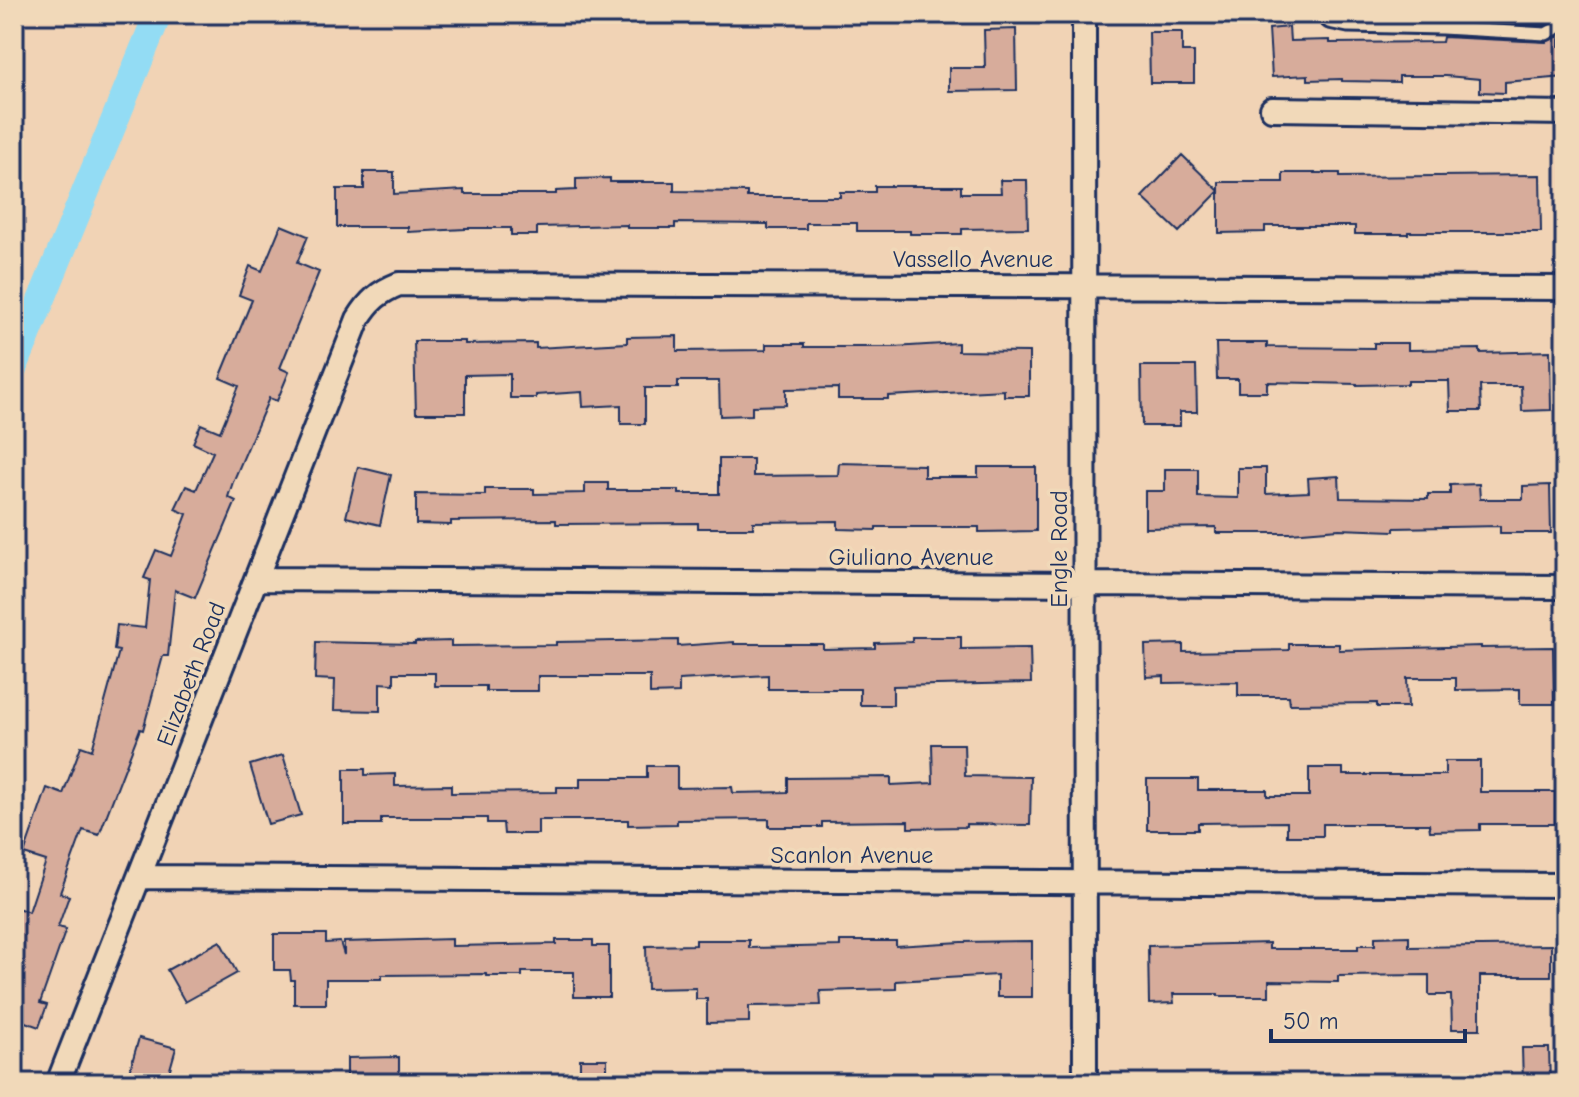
<svg xmlns="http://www.w3.org/2000/svg" width="1579" height="1097" font-family="'Comic Neue',sans-serif">
	<rect width="100%" height="100%" fill="#f1d3b5"/>
	<filter id="ink" filterUnits="userSpaceOnUse"><feTurbulence type="fractalNoise" baseFrequency=".0125" numOctaves="2"/><feDisplacementMap in="SourceGraphic" scale="16" xChannelSelector="R" yChannelSelector="G"/><feConvolveMatrix kernelMatrix="1 2 1 2 8 2 1 2 1" color-interpolation-filters="sRGB"/></filter>
	<g filter="url(#ink)">
		<g fill="none" stroke-linecap="round" stroke-linejoin="round">
			<!-- canal -->
			<path stroke="#93dcf4" stroke-width="28" d="M14 367 158 14"/>
		</g>
		<!-- building -->
		<path fill="#d7ac9b" stroke="#1b2f5e" stroke-width="2" d="M1445 14H1559V17L1544 25 1445 20Z
			M1289 27 1290 41 1330 40V43L1442 42 1443 37 1546 42 1559 36V46H1565V77L1505 82V93L1480 92V79L1446 76H1399V82L1342 81V79L1308 80V75L1272 77 1269 29Z
			M1016 29 1017 90 949 91V68H985L984 30Z
			M1149 32H1182V52H1194V83H1150Z
			M1182 155 1219 191 1179 232 1142 197Z
			M364 172H394V194L464 190V194H556V191L576 190V179L610 178V182H674V191L747 192V197H840V192H875V186H961V193H1001L1000 180H1027L1028 228 962 229V234H910V231H857V223H806V229H768V224L675 223V228H627V225L537 227V235H511V228H465V229L408 232V227H337V189H364Z
			M1283 173H1340V177L1540 175 1541 232H1408V234H1355V226H1265V232L1219 233V182H1283Z
			M281 225 308 236 297 263 319 272 280 368 289 372 277 401 269 398 233 482 228 497 236 501 195 598 175 590 168 656H163L143 730 140 729 99 835 83 830 60 893 69 896 58 927 66 929 40 1003 47 1005 39 1027 14 1018V907L29 912 46 861 24 854 47 788 63 794 81 746 92 750 119 651 114 650 117 625 145 628 150 580 144 578 156 550 171 556 187 514 175 509 186 486 196 490 213 452 193 443 201 424 220 432 239 386 220 378 252 300 239 295 250 266 262 271Z
			M677 336V351L766 350V344H804V347H894L958 343V351L1029 352V396H1004V390L888 396V399H838V388L786 389V405L752 406V415L720 416 719 381H678V388H645V424H621V405L583 407 582 392 536 395V398H510V374L465 375V413H416L414 341H465V344L536 343V348L627 343V337Z
			M1216 343H1267V347L1374 348V343H1408V350L1480 349V353L1550 351 1551 410 1522 411 1521 386H1480L1481 411H1450L1449 381H1408V384L1357 385V384L1267 382V392H1238V379H1217Z
			M1141 366H1196L1197 412H1180V426H1142Z
			M719 459H753V476L838 475 839 463 924 465V477H978V467H1036V531L979 532V527H876V530L838 529V521L753 522V528H698V523L556 524V520L451 521V525L416 524V494L485 495V489H534V494L585 493V483H608V490H679V494H719Z
			M358 467 391 475 380 525 346 517Z
			M1238 468H1266V494L1309 492 1308 478 1339 476 1340 498 1428 499V494H1450V485L1479 484 1480 499H1523V486L1550 485 1551 533H1500V526L1394 528V531L1339 529 1290 533H1216V527L1145 528V491H1165V469H1198V497L1238 498Z
			M912 637H961V649L1030 648 1031 683 893 686V705H860V689H768V675L679 680V693L650 694V676H538V691H486V686H435V673H394V684L380 683V711L334 710 335 680 315 679 316 642 415 644V642L451 641V646L556 645V642L678 640V646L734 642V644H823V649L875 648V643L912 642Z
			M1183 644V652L1289 650V644H1339V650L1481 646V648L1553 647 1554 704H1520V689L1456 690V678H1407L1408 707H1377V703L1290 704 1289 696H1238V682L1164 683V676L1146 677 1145 645Z
			M932 744H964L965 776 1031 777 1030 825 966 824V827L908 828V821L822 822V827H769V819L677 820V824L628 825V820H538V834H504L503 823H487V818H381V824H344V769H365V775L395 774V786L451 785V793L557 792V787H580V778H647V766H677V788L732 787 733 793 788 792V778L891 777V785L933 783Z
			M283 755 301 815 268 824 250 765Z
			M1445 761H1480V792H1555V824H1480V830L1430 831 1429 824H1323V836H1287V822L1198 823V830H1147V779H1198V790H1267V796H1309V768H1343V775H1445Z
			M274 934H326V943L340 942 344 955V942L452 939V946L556 944V940H593V946H609V997H574V972H522V976H486V974L382 975V979H326V1004H294V980H291L290 970H274Z
			M1409 936V947L1551 945V976H1480V1029H1452L1451 995H1429V975L1338 976V982L1269 981V996H1218V994H1173L1174 1003 1149 1004 1148 946 1269 943V949H1358V945H1375V937Z
			M696 940H749V948L840 946V941H896V946L961 942 1032 941V997H997V975L896 981V989L820 991 821 1005 749 1006V1022L707 1023V999H696V988L647 989 646 946 696 945Z
			M220 941 237 973 185 1002 167 970Z
			M139 1038 176 1048 166 1083H126Z
			M1522 1048H1549L1550 1083H1523Z
			M399 1057V1083H347V1058Z
			M580 1059H607V1083H580Z"/>
		<g fill="none" stroke-linecap="round" stroke-linejoin="round">
			<defs>
				<path id="service" d="M1319 14 1329 22 1348 26 1442 28 1546 34 1565 23"/>
				<path id="minor" d="M1084 14 1085 1083
					M1272 109 1565 113
					M256 579 1565 587
					M139 877 1565 885
					M58 1083 358 319C369 301 379 292 399 284L1565 288"/>
			</defs>
			<!-- service casing -->
			<use href="#service" stroke="#1b2f5e" stroke-width="17"/>
			<!-- minor casing -->
			<use href="#minor" stroke="#1b2f5e" stroke-width="28"/>
			<!-- service -->
			<use href="#service" stroke="#f1d9b9" stroke-width="11"/>
			<!-- minor -->
			<use href="#minor" stroke="#f1d9b9" stroke-width="22"/>
		</g>
	</g>
	<g text-anchor="middle" dominant-baseline="central" stroke-width="7" stroke-linejoin="round" paint-order="stroke">
		<!-- street labels -->
		<g font-size="24" fill="#1b2f5e" stroke="#f1d9b9">
			<text x="973" y="259">Vassello Avenue</text>
			<text transform="translate(1059 549) rotate(-90)">Engle Road</text>
			<text x="911" y="557">Giuliano Avenue</text>
			<text transform="translate(191 674) rotate(-69)">Elizabeth Road</text>
			<text x="852" y="855">Scanlon Avenue</text>
		</g>
	</g>
	<!-- margin -->
	<rect width="1579" height="1097" fill="none" stroke="#f1d9b9" stroke-width="48"/>
	<rect x="24" y="24" width="1531" height="1049" fill="none" stroke="#1b2f5e" stroke-width="3" filter="url(#ink)"/>
	<!-- scale -->
	<path d="M1271 1029v12h194v-12" fill="none" stroke="#1b2f5e" stroke-width="4"/>
	<text x="1283" y="1029" font-size="24" fill="#1b2f5e" stroke="#f1d9b9" stroke-width="6" paint-order="stroke">50 m</text>
</svg>
